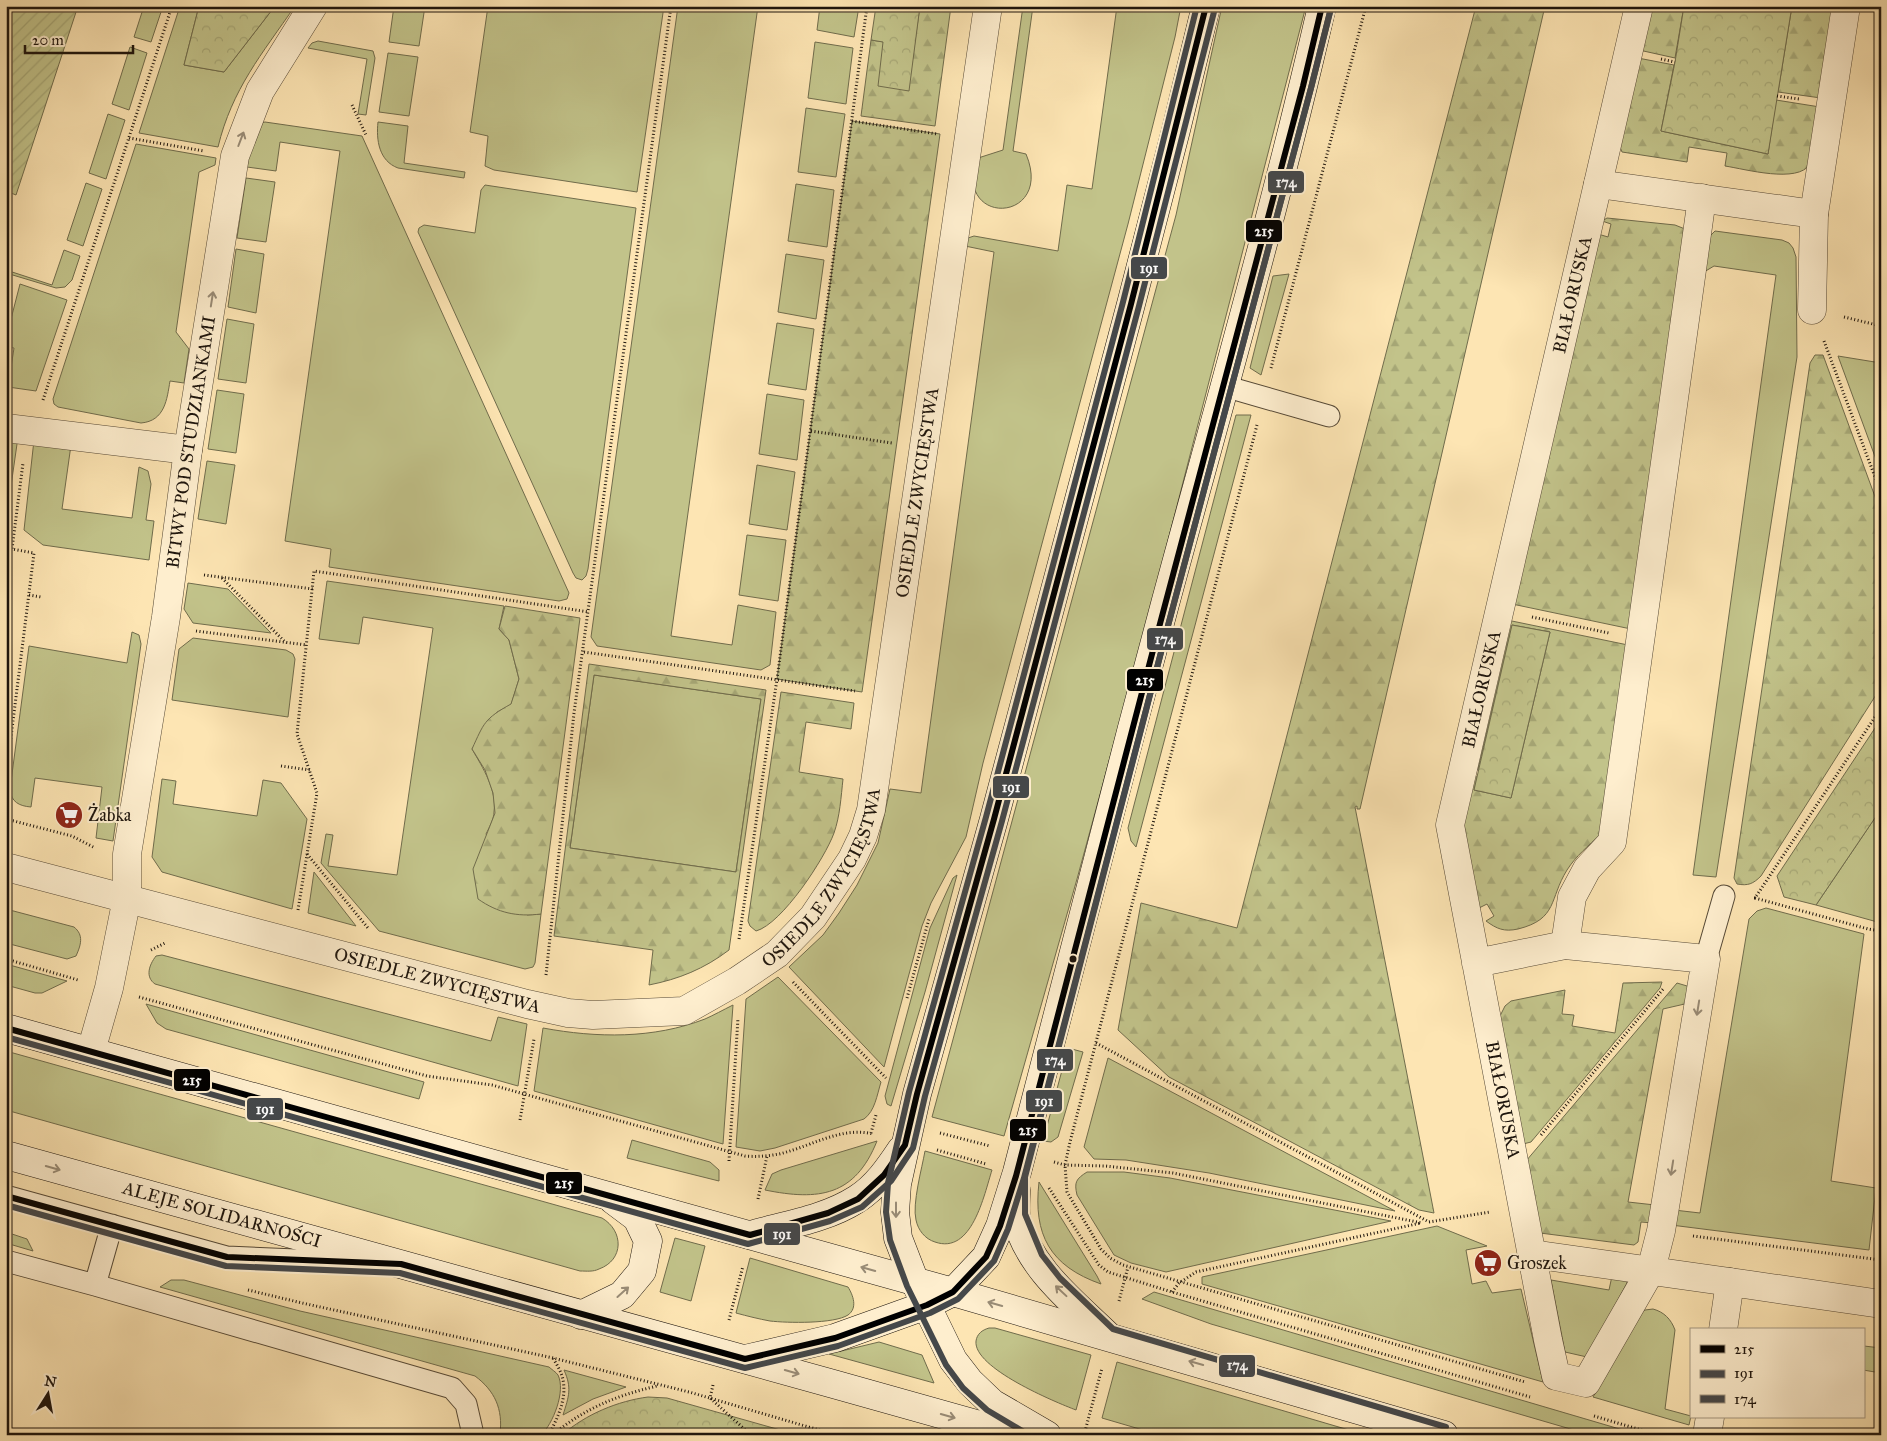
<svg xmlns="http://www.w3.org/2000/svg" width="1887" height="1441" font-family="'IM FELL Great Primer',serif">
	<defs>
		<pattern id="forest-firs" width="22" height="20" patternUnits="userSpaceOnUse" patternTransform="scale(1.25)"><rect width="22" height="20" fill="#c2c38a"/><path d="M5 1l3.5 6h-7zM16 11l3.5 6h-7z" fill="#a6a776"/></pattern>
		<pattern id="park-crowns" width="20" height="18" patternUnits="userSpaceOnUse" patternTransform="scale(1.25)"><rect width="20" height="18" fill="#c2c38a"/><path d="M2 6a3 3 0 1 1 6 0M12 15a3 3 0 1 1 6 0" fill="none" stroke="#a6a776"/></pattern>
		<pattern id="garden-furrows" width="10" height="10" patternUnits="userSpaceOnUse" patternTransform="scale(1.25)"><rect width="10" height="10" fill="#c2c38a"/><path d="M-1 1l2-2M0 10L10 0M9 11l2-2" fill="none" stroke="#a6a776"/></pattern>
	</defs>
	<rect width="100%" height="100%" fill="#fde5b3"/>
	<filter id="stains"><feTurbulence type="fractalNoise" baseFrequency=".004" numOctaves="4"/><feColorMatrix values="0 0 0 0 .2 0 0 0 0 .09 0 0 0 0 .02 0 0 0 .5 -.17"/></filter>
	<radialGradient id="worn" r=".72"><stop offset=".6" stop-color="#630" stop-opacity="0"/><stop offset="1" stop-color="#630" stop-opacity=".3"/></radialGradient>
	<!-- grass -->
	<path fill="#c2c38a" stroke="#706c4c" d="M144 6H163L151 42 134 37Z
		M180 6H199L184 65 224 72 275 6H295C262 54 232 89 218 147L139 133Z
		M394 6H425L419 46 389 42Z
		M488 6H664L637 192 494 170 485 166 488 136 470 132Z
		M678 6H758L671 636 732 645 738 605 776 612 770 665 761 670 597 646 591 637Z
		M820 6H859L854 37 817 30Z
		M1023 6H1033L1013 151 1026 154C1050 211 984 225 974 187 972 179 975 168 975 159L1003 150Z
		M1117 6H1181L1175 37 1128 224 983 763 966 837 931 903 922 926 884 1067 789 967 823 935 839 913 857 885 878 843 890 789 921 793 994 252 965 246 968 238 974 236 1058 251 1067 185 1092 189Z
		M1222 6H1306L1149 614 1077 879 1004 1136 932 1117 1176 215Z
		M318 41 373 51 375 58 366 115 358 114 367 59 308 48 312 43Z
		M815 42 853 48 846 104 808 98Z
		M130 47 147 53 129 110 112 104Z
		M388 53 418 57 409 116 379 112Z
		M806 108 845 114 836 177 798 172Z
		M108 114 125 120 106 179 89 173Z
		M265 122 362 136 569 593 567 599 559 601 329 567 331 549 285 541 340 151 280 142 276 171 247 167 249 156 260 123Z
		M378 122 408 126 404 163 465 172 464 178 398 168C379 161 376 140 378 122Z
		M136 144 216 158 215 165 199 172 176 332 189 349 184 383 170 381C167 399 165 421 141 423L58 407 54 404 53 399Z
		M246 178 275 182 266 242 237 238Z
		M86 183 102 189 83 246 67 240Z
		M796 184 834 190 827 247 788 241Z
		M485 185 636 208 588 569 586 576 582 580 576 578 573 573 418 232 419 228 424 225 475 233 481 190Z
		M1715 231 1782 240 1789 243 1793 248 1796 257 1797 357 1716 877 1693 875 1776 275 1714 266 1704 272 1710 236Z
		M236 249 264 254 256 313 228 307Z
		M64 250 80 256 72 280 65 287 56 288 6 273V270L52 285Z
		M786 254 824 260 816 319 778 312Z
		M1289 274 1261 375 1250 368 1273 276Z
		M20 284 67 300 36 391 8 387 14 348 6 347V319H11Z
		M227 319 254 324 246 383 218 379Z
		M777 323 814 329 806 390 768 384Z
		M1838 356 1881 363V473Z
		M217 390 244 394 236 453 208 449Z
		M767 394 804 400 797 460 759 454Z
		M1236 415H1251L1136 847 1131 841 1128 828Z
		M6 436 18 437 8 507H6Z
		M34 440 71 445 62 509 132 518 139 467 148 471 151 484 146 520 154 521 149 560 43 545 24 530Z
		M207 461 235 465 226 524 198 519Z
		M757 465 795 472 787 530 749 524Z
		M747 535 786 540 778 601 739 595Z
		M327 581 504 606 499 629 509 640 519 679 511 705 497 712 472 749C483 768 497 790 494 812 494 819 489 828 486 834L527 915 541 914 535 963 533 967 525 969 379 931 321 863 326 834 333 835 328 866 397 875 433 628 363 617 359 644 319 639Z
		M188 583 228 589 271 633 193 623 184 609Z
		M132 632 139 635 141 644 113 841 96 838 102 787 35 778 31 807C19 806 11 802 10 789L29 646 127 663Z
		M193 638 286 650 293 654 295 659 288 717 172 700 179 649Z
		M594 675 761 699 736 872 570 848Z
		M162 779 176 781 173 804 257 816 263 780 281 783 307 819 292 909 162 872 152 857Z
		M1881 809V923L1816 905Z
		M314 872 356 926 308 913Z
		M957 875 925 992 891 1106 887 1104 885 1096 930 928 953 878Z
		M1766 908 1864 934 1831 1181 1876 1188 1869 1250 1671 1225 1674 1210 1700 1213 1749 919 1757 911Z
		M6 909 74 927C84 935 81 945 76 956L67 959 6 943Z
		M162 955 491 1041 498 1017 527 1024 518 1086 155 984C145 977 149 965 156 956Z
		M6 964 67 981 42 993H35L6 985Z
		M778 977 881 1082C877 1095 875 1111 864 1119L775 1148 760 1151 736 1147 746 999Z
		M146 1004 424 1082 419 1099 166 1029 157 1023Z
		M733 1005 723 1144 534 1091 543 1028C597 1038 653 1039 705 1019 714 1015 723 1010 733 1005Z
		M1068 1048 1083 1052 1058 1137 1051 1142 1043 1141Z
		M6 1051 602 1218C624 1231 624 1260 599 1269 593 1272 587 1271 580 1271L6 1110Z
		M1108 1058 1395 1211 1209 1173 1126 1160 1094 1159 1084 1147Z
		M632 1140 710 1162 719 1170V1181L627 1158Z
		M877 1141C855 1196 819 1201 765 1190L772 1174 781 1170Z
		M925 1151 992 1170C984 1195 972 1255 935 1242 925 1239 918 1230 916 1220 912 1204 922 1168 925 1151Z
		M1087 1172H1124L1170 1178 1391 1221 1166 1272 1131 1263 1114 1255 1077 1195C1074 1182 1076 1179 1087 1172Z
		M1039 1182 1097 1276 1101 1284C1050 1266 1033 1235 1039 1182Z
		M1437 1226 1487 1246 1466 1250 1472 1284 1486 1281 1492 1293 1521 1289 1543 1382 1202 1284V1277Z
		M6 1232 27 1239 33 1251 6 1243Z
		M675 1238 705 1246 691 1301 660 1292Z
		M750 1258 848 1287C853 1295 858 1308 848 1315 834 1324 787 1323 770 1321 759 1319 747 1316 736 1313Z
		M1612 1276 1625 1279 1627 1283 1587 1357 1565 1352 1551 1280 1609 1290Z
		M171 1280H184L300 1311 549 1367C551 1369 556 1372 558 1375 566 1391 553 1424 541 1435L500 1434C503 1409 495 1391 475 1376L160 1287Z
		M1154 1292 1640 1435H1591L1211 1324 1142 1299Z
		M1653 1309C1664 1312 1671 1319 1675 1330L1665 1409 1691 1416 1689 1425 1593 1397 1639 1314 1645 1310Z
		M989 1328H995L1091 1355 1076 1410C1055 1402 973 1368 976 1341 977 1334 982 1330 989 1328Z
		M879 1342 922 1355 934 1383 829 1354Z
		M1864 1346 1881 1348V1373L1863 1370Z
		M1117 1362 1366 1435H1160L1102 1418Z
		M564 1370 626 1387 593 1399 563 1415C569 1396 572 1388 564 1370Z"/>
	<!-- forest -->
	<path fill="url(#forest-firs)" stroke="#706c4c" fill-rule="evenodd" d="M920 6H951L935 126 861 116 871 40 884 42 908 91Z
		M1476 6H1545L1360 809H1357V806L1355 807 1434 1213 1419 1210 1169 1077 1118 1030 1141 903 1237 928Z
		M1649 6H1684L1675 58 1639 50Z
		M1792 6H1835L1821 98 1778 92Z
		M1638 58 1674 65 1661 131 1768 154 1776 100 1820 107C1818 119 1815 154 1810 164 1798 184 1745 169 1725 166L1727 153 1689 147 1687 162 1622 152 1620 147Z
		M852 121 940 134 862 692 777 679Z
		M1607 218 1675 225 1685 229 1631 629 1512 604 1598 234 1608 237 1611 224 1602 221Z
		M1815 355H1823L1881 513V687L1761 876C1753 884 1748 886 1737 884L1734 878 1810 363Z
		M505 606 580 618 541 914C517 917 498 913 478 899L473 869 495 813 493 793 485 770 472 749C484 723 484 719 511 704L519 679 509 640 499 629Z
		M1507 620 1628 645 1601 834C1588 846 1576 856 1567 870 1549 899 1558 919 1518 929 1504 932 1497 929 1486 921L1494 916 1487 904 1477 909 1462 827 1472 775 1477 777 1474 790 1511 798 1550 632 1512 625 1478 770 1472 768Z
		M589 664 766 690 729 950C704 969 679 979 649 985L653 950 554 936ZM594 675 761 699 736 872 570 848Z
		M781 692 854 703 851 729 806 722 799 772 843 779C841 797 840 816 834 833 825 858 782 924 756 931L750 926 748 921Z
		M1662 982 1660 988 1531 1142 1523 1144 1500 1016 1505 1006 1511 1001 1565 990 1562 1014 1574 1015 1572 1026 1615 1033 1623 983Z
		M1677 983 1687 986 1692 992 1689 1003 1663 1009 1628 1202 1655 1205 1653 1223 1641 1222 1638 1242 1634 1245 1540 1233 1526 1161Z"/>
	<!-- park -->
	<path fill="url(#park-crowns)" stroke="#706c4c" d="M199 6H275L224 72 184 65Z
		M876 6H920L909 91 878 86 883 42 871 40Z
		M1684 6H1792L1768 154 1661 131 1675 62Z
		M1512 625 1550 632 1511 798 1474 790Z
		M1881 719V809L1816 905 1784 897 1777 876Z
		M648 1397 667 1398 798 1435H562C586 1414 618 1401 648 1397Z"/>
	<!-- garden -->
	<path fill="url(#garden-furrows)" stroke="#706c4c" d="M6 6H78L16 195 6 191Z"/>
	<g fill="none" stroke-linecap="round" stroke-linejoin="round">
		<defs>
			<path id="lane" d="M1224 386 1329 416
				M1706 959 1724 896
				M6 1196 227 1257 368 1263
				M6 1261 95 1285 452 1388 466 1404 472 1430 471 1435
				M95 1285 112 1225"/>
			<g id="street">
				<path d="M1598 184 1814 214"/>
				<path d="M1812 310 1814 214 1846 6"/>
				<path d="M6 428 188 450"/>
				<path id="s1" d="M6 867 527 1004 568 1013 593 1015 684 1011 737 981 777 954 813 917 852 859 863 836 871 810 988 6"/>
				<path d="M1565 945 1572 897 1587 869 1612 842 1702 198"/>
				<path id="s2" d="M1476 963 1565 945 1706 959 1661 1231 1651 1270 1586 1383 1556 1376 1548 1340 1450 825 1639 6"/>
				<path id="s3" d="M91 1051 109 988 127 898V854L166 617 188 450 235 156 260 91 313 6"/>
				<path d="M1532 1254 1730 1282"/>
				<path d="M1723 1330 1730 1282 1881 1304"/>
				<path d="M1707 1435 1710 1417"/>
			</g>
			<g id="secondary">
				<path d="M6 1028 953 1292 1444 1435"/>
				<path id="s4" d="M6 1155C342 1248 679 1340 1015 1435"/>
				<path d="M1016 1190C1016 1199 1015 1209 1016 1217 1028 1267 1071 1300 1106 1334"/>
				<path d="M750 1235C786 1225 826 1219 857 1199 876 1187 889 1168 901 1150"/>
				<path d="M581 1315 622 1295 642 1271 648 1241 637 1218 613 1200"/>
				<path d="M745 1359 835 1338 927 1305 953 1292 986 1257 1000 1226 1017 1172C1066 983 1114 793 1165 604 1219 405 1276 207 1322 6"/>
				<path d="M1047 1435 992 1403 970 1382 953 1360 915 1282 898 1238 895 1212 897 1184 917 1094 994 819 1131 304 1176 130 1206 6"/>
			</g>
		</defs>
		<!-- lane casing -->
		<use href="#lane" stroke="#564936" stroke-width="23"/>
		<!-- street casing -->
		<use href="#street" stroke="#564936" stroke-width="29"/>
		<!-- secondary casing -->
		<use href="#secondary" stroke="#1e150d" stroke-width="29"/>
		<!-- path -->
		<path stroke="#1e150d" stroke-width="3" stroke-dasharray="1 2.5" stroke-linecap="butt" d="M1661 59 1675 62
			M1777 96 1799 99
			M352 105 366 135
			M852 121 937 134
			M129 138 204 151
			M1844 317 1881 326
			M1824 341 1881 493
			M1271 368 1366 6
			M43 400 172 6
			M1257 425 1070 1142 1065 1165 1067 1192 1101 1249 1110 1258 1123 1265 1525 1382
			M811 431 892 443
			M204 575 313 589
			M222 578 286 643
			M29 595 41 597
			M1532 617 1609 633
			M196 631 307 645
			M584 652 855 691
			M281 766 310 770
			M6 777 34 553 12 549 23 463
			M6 819 72 836 95 848
			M307 854 368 928
			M1754 898H1755L1881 708
			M1755 898 1868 929 1881 931
			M298 910 317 793 297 734 314 571 589 612
			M739 939 777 679 867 6
			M151 950 165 943
			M6 959 78 980
			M546 975 574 713 671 6
			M793 982 886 1078
			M139 997 427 1076 492 1085 745 1156C757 1157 768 1156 779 1154 810 1147 841 1126 873 1134
			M907 998 929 919
			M1096 1043 1429 1222
			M520 1120 534 1039
			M871 1133 876 1115
			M940 1133 990 1146
			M1541 1135 1664 988
			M937 1150 986 1164
			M729 1161 738 1018
			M1054 1162 1065 1165 1105 1166 1173 1173 1422 1223
			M1049 1188 1099 1265 1108 1272 1172 1292 1530 1397
			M758 1199 767 1156
			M1429 1222 1490 1212
			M1693 1236 1881 1260
			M248 1290 302 1303 553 1358 689 1392 836 1435
			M1172 1292 1179 1283 1196 1272 1421 1223
			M1119 1301 1128 1267
			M729 1320 743 1266
			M713 1385 710 1398 751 1435
			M1594 1416 1658 1435
			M549 1435C557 1418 567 1400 563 1380 562 1373 557 1365 553 1358
			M552 1435C586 1408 615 1396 657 1386
			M1084 1435 1102 1368"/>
		<!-- lane -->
		<use href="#lane" stroke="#feeece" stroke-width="21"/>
		<!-- street -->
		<use href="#street" stroke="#feeece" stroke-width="28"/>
		<!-- secondary -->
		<use href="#secondary" stroke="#feeece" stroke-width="28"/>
		<defs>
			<path id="bus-1" d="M6 1028 750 1235
				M6 1196 227 1257 401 1264 745 1359 835 1338 927 1305 953 1292 986 1257 1000 1226 1016 1176 1157 635 1303 86 1322 6
				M750 1235 828 1213 858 1199 884 1175 905 1145 917 1094 994 819 1131 304 1206 6"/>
			<path id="bus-2" d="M6 1037 748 1244 830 1221 862 1207 891 1181 913 1148 925 1096 1002 821 1139 306 1215 8
				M6 1205 226 1266 400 1273 745 1368 838 1346 930 1313 958 1299 994 1261 1008 1229 1024 1178 1165 637 1311 88 1331 8"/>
			<path id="bus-3" d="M1331 8 1311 88 1165 637 1025 1177V1214L1042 1255 1060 1278 1113 1329 1446 1427
				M1029 1435 987 1410 963 1388 946 1365 907 1286 890 1240 886 1212 888 1183 909 1092 986 817 1123 302 1197 6"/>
		</defs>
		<!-- bus-1 casing -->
		<use href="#bus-1" stroke="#feeece" stroke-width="10"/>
		<!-- bus-2 casing -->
		<use href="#bus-2" stroke="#feeece" stroke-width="10"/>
		<!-- bus-3 casing -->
		<use href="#bus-3" stroke="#feeece" stroke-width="10"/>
		<!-- bus-1 -->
		<use href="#bus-1" stroke="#000" stroke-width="6"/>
		<!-- bus-2 -->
		<use href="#bus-2" stroke="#45484a" stroke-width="6"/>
		<!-- bus-3 -->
		<use href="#bus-3" stroke="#45484a" stroke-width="6"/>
	</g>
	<!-- one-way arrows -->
	<defs><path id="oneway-shaft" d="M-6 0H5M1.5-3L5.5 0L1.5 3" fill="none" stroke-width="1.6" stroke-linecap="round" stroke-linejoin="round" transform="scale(1.25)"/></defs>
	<g stroke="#998c77">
		<use href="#oneway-shaft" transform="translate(241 139) rotate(-69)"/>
		<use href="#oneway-shaft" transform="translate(212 299) rotate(-81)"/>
		<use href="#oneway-shaft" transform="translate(1698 1008) rotate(99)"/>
		<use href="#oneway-shaft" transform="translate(53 1168) rotate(16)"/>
		<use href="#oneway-shaft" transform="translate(1672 1168) rotate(99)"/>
		<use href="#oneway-shaft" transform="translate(896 1210) rotate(90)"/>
		<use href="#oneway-shaft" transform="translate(868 1269) rotate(-164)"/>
		<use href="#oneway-shaft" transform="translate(1061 1291) rotate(-137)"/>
		<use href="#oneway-shaft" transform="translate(623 1292) rotate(-42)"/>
		<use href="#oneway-shaft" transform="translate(995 1304) rotate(-164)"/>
		<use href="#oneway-shaft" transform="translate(1196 1363) rotate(-164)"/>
		<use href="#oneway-shaft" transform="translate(792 1372) rotate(16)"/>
		<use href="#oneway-shaft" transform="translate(948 1416) rotate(16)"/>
	</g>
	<!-- icons -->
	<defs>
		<symbol id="supermarket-disc" viewBox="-11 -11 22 22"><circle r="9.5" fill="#8f2418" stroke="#feeece"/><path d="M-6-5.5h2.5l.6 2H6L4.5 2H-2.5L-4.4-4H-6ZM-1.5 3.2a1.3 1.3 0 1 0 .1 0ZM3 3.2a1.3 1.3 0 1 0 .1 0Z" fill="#fff"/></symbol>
	</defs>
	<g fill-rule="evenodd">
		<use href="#supermarket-disc" x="53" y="799" width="32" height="32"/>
		<use href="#supermarket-disc" x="1472" y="1247" width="32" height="32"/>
	</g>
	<!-- markers -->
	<circle fill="#1e150d" stroke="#feeece" stroke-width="2" cx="1073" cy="959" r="4.5"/>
	<g text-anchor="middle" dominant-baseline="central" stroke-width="4" stroke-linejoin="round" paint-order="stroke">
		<!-- street labels -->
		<g font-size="18" fill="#1e150d" stroke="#feeece">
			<text stroke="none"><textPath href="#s2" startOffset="1815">BIAŁORUSKA</textPath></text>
			<text stroke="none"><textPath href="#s3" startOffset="618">BITWY POD STUDZIANKAMI</textPath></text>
			<text stroke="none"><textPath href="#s1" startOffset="1301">OSIEDLE ZWYCIĘSTWA</textPath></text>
			<text stroke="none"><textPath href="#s2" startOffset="1410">BIAŁORUSKA</textPath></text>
			<text stroke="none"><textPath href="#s1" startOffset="896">OSIEDLE ZWYCIĘSTWA</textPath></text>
			<text stroke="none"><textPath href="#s1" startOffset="446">OSIEDLE ZWYCIĘSTWA</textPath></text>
			<text transform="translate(1503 1100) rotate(79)">BIAŁORUSKA</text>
			<text stroke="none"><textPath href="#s4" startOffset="224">ALEJE SOLIDARNOŚCI</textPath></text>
		</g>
		<!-- poi labels -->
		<g font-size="18" fill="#1e150d" stroke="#feeece" text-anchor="start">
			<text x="88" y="815">Żabka</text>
			<text x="1507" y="1263">Groszek</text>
		</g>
	</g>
	<g stroke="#feeece" stroke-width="2">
		<rect x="1267" y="170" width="38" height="24" rx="5" fill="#45484a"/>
		<rect x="1245" y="219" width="38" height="24" rx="5" fill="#000"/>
		<rect x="1130" y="256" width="38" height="24" rx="5" fill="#45484a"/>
		<rect x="1146" y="627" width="38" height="24" rx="5" fill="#45484a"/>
		<rect x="1126" y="668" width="38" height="24" rx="5" fill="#000"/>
		<rect x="992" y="775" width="38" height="24" rx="5" fill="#45484a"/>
		<rect x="1036" y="1048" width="38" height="24" rx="5" fill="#45484a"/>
		<rect x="173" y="1068" width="38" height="24" rx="5" fill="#000"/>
		<rect x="1025" y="1089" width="38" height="24" rx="5" fill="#45484a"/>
		<rect x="246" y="1097" width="38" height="24" rx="5" fill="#45484a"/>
		<rect x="1009" y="1118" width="38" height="24" rx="5" fill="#000"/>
		<rect x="545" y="1171" width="38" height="24" rx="5" fill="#000"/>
		<rect x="763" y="1222" width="38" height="24" rx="5" fill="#45484a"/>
		<rect x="1218" y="1354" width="38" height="24" rx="5" fill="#45484a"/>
	</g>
	<g font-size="14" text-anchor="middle" font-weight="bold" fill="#fff">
		<text x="1286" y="187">174</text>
		<text x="1264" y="236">215</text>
		<text x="1149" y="273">191</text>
		<text x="1165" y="644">174</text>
		<text x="1145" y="685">215</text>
		<text x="1011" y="792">191</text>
		<text x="1055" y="1065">174</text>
		<text x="192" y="1085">215</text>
		<text x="1044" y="1106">191</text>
		<text x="265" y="1114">191</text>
		<text x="1028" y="1135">215</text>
		<text x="564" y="1188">215</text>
		<text x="782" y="1239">191</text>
		<text x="1237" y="1370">174</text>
	</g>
	<!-- margin -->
	<rect width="1887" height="1441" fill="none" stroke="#fde5b3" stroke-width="25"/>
	<rect x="8" y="8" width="1872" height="1426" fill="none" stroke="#1e150d" stroke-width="2.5"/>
	<rect x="12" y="12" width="1862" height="1416" fill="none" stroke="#1e150d"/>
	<!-- legend -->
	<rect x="1690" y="1328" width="175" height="90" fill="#feeece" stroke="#a49781"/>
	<rect x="1700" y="1345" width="25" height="8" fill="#000000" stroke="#a49781"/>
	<text x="1734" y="1354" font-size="15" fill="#1e150d">215</text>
	<rect x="1700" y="1370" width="25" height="8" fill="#45484a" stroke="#a49781"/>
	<text x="1734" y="1378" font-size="15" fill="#1e150d">191</text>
	<rect x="1700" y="1395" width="25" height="8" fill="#45484a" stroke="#a49781"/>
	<text x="1734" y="1404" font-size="15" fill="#1e150d">174</text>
	<!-- north arrow -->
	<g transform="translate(48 1394) rotate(11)" stroke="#feeece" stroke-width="4" paint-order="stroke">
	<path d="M0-4L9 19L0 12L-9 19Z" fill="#1e150d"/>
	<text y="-8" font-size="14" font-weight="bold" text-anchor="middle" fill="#1e150d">N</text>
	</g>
	<!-- scale -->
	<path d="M25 45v8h108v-8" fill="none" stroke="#1e150d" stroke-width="2.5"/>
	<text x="32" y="45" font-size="15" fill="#1e150d" stroke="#feeece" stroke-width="4" paint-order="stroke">20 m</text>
	<rect width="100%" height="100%" filter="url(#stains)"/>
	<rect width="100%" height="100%" fill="url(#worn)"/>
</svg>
